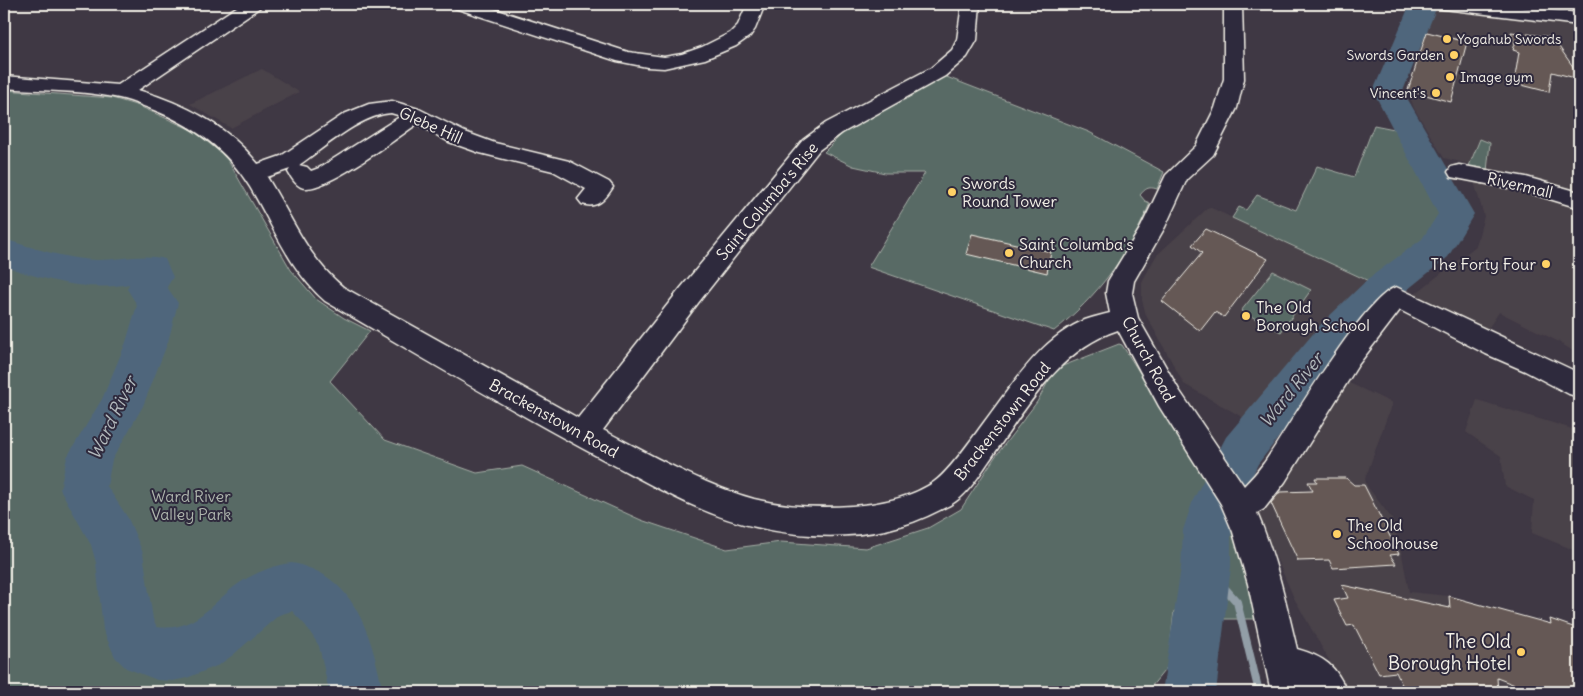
<svg xmlns="http://www.w3.org/2000/svg" width="1583" height="696" font-family="Delius,sans-serif">
	<rect width="100%" height="100%" fill="#3f3844"/>
	<filter id="ink" filterUnits="userSpaceOnUse"><feTurbulence type="fractalNoise" baseFrequency=".02" numOctaves="2"/><feDisplacementMap in="SourceGraphic" scale="10" xChannelSelector="R" yChannelSelector="G"/><feConvolveMatrix kernelMatrix="1 2 1 2 8 2 1 2 1" color-interpolation-filters="sRGB"/></filter>
	<g filter="url(#ink)">
		<!-- built -->
		<path fill="#4a4249" d="M1429 8 1539 21 1579 24V355L1559 342 1499 312 1483 336 1410 298 1476 246 1484 216 1469 164 1444 158 1414 108 1408 92Z
			M262 69 299 92 231 128 190 104Z
			M1209 207 1373 283 1256 425 1184 384 1146 315 1142 300V282L1156 256Z
			M1345 381 1392 403 1365 479 1367 486 1392 519 1402 555 1409 592 1449 596 1550 624V619L1579 629V692H1347L1294 598 1255 510 1266 492 1291 474Z
			M1477 400 1579 431V552L1532 533 1534 500 1505 486 1501 456 1466 432Z"/>
		<!-- green -->
		<path fill="#586b65" stroke="#a6aea6" d="M944 76 1089 132 1164 172 1157 189C1148 186 1145 189 1140 195L1145 201 1150 203C1130 253 1097 297 1054 331L868 267 925 173H885L853 166 824 152 847 129Z
			M4 90 112 98 139 106 194 131 226 157 291 270 316 299 344 318 370 331 330 381 385 440 477 473 522 466 641 520 727 549 781 542 866 548 928 528 961 509 995 457 1037 402 1055 369 1119 344 1122 345 1168 417 1200 462 1233 524 1256 619H1221L1174 611 1168 666 1147 692H4Z
			M1374 125 1404 131C1413 147 1440 184 1442 202 1445 236 1397 265 1373 283L1232 218 1239 207 1246 210 1257 195 1296 210 1317 166 1354 177Z
			M1480 139 1490 143 1487 171 1469 166Z
			M1273 271 1311 290 1281 332 1241 311Z"/>
		<g fill="none" stroke-linecap="round" stroke-linejoin="round">
			<!-- stream -->
			<path stroke="#929ea7" stroke-width="8" d="M1206 567 1237 602 1259 692"/>
			<!-- river -->
			<path fill="#50667b" fill-rule="evenodd" d="M1410 4H1438L1403 91 1474 214 1448 257 1397 298 1350 345 1258 464 1240 501 1231 530V567L1216 692H1162L1181 567 1183 530 1193 500 1226 437 1322 323 1369 278 1422 239 1438 214 1373 91Z
				M4 239C35 248 64 259 97 260 121 260 142 253 165 259L173 277 167 287 178 303 168 342 143 406 112 460 107 486 128 518 143 553 153 619 157 627C198 632 213 599 244 580 258 572 274 565 291 563 297 563 306 567 312 569 360 588 374 647 383 692H329L319 646 306 626 292 611 279 615 233 655 219 665 187 678 173 681 157 680 126 668 115 657 103 630 96 563 91 545 60 489 67 457 102 399 126 342 137 305 127 289 129 284C87 292 44 280 4 266Z"/>
		</g>
		<!-- building -->
		<path fill="#655854" stroke="#f4f1e8" d="M1427 32 1467 42 1451 102 1408 90Z
			M1511 32 1552 37 1579 75V79L1552 72 1549 92 1514 83 1519 52 1513 50 1515 44Z
			M1206 229 1268 259 1224 317 1215 312 1200 331 1162 301 1202 253 1192 245Z
			M972 234 1051 252 1047 273 966 254Z
			M1315 478H1346L1354 485H1364L1399 554 1390 555 1396 564 1333 568 1329 560 1298 561 1271 503 1280 492 1313 491 1308 482H1317Z
			M1342 585 1450 608 1449 596 1551 624 1550 619 1579 629V692H1533L1497 678 1498 692H1427L1402 685 1396 672 1379 674 1354 625 1347 626 1334 600 1348 598Z"/>
		<g fill="none" stroke-linecap="round" stroke-linejoin="round">
			<defs>
				<path id="minor" d="M241 4H262L259 8 138 90C185 104 227 125 258 164L281 156 344 114 369 104 392 101 419 109 465 132 495 143 569 161 609 182 613 187C605 200 597 209 582 204L578 199 586 189 553 171 480 153 449 142 417 124C396 139 330 188 307 188 298 189 292 179 288 172L290 169 267 177C292 217 306 256 343 287L578 418 680 289 803 140 826 123 931 68 952 50 957 40 962 4H980L977 40 967 57 945 76 842 133 819 150 698 303 603 430C649 454 704 485 754 499 786 507 819 508 852 506 879 504 911 498 934 482 950 471 973 437 985 421 1012 385 1042 337 1085 320 1093 317 1102 315 1110 313L1106 293 1108 281 1141 227 1166 175 1196 146 1215 108 1224 79V4H1242L1244 79 1237 108 1213 155 1187 179 1165 227 1134 281 1132 293 1138 318 1179 390 1244 486C1251 479 1258 471 1264 463 1288 429 1363 298 1396 287L1579 373V397L1569 394 1525 371 1486 354 1400 310 1358 365 1285 482 1264 509 1257 513C1276 557 1286 603 1297 649 1325 657 1336 666 1347 692H1271L1248 584 1233 532 1221 504 1159 406 1118 330C1057 350 1024 412 989 461 980 474 969 492 956 501 951 505 945 507 940 510 883 540 818 541 756 527 704 516 654 486 606 461 511 411 418 355 325 301 289 269 274 227 250 187 227 149 194 126 154 110 141 105 128 99 114 97 78 90 40 91 4 88V76L118 85ZM391 113 401 116 319 168 311 171 307 167 299 165C324 148 360 115 391 113Z
					M452 4H479L628 52 664 57 682 54 702 47 730 33 738 25 747 4H765L755 29 750 36 736 46 705 59 664 68 647 67 617 61 455 8Z
					M1435 4H1492L1579 13V25L1444 9 1438 8Z
					M1459 165 1526 177 1579 192V208L1523 191 1451 177 1448 172 1451 167Z"/>
			</defs>
			<!-- minor casing -->
			<use href="#minor" stroke="#f4f1e8" stroke-width="3"/>
			<!-- minor -->
			<use href="#minor" fill="#2f2a3d" fill-rule="evenodd"/>
		</g>
	</g>
	<!-- markers -->
	<g fill="#ffd166" stroke="#2f2a3d" stroke-width="2">
		<circle cx="1447" cy="39" r="5"/>
		<circle cx="1454" cy="55" r="5"/>
		<circle cx="1450" cy="77" r="5"/>
		<circle cx="1436" cy="93" r="5"/>
		<circle cx="952" cy="192" r="5"/>
		<circle cx="1009" cy="253" r="5"/>
		<circle cx="1546" cy="264" r="5"/>
		<circle cx="1246" cy="316" r="5"/>
		<circle cx="1337" cy="534" r="5"/>
		<circle cx="1521" cy="652" r="5"/>
	</g>
	<g text-anchor="middle" dominant-baseline="central" stroke-width="4" stroke-linejoin="round" paint-order="stroke">
		<!-- far-poi labels -->
		<g font-size="14" fill="#f4f1e8" stroke="#2f2a3d" text-anchor="start">
			<text x="1457" y="39">Yogahub Swords</text>
			<text x="1444" y="55" text-anchor="end">Swords Garden</text>
			<text x="1460" y="77">Image gym</text>
			<text x="1426" y="93" text-anchor="end">Vincent's</text>
		</g>
		<!-- street labels -->
		<g font-size="16" fill="#f4f1e8" stroke="#2f2a3d">
			<text transform="translate(431 125) rotate(24)">Glebe Hill</text>
			<text transform="translate(1520 185) rotate(13)">Rivermall</text>
			<text transform="translate(767 201) rotate(-50)">Saint Columba's Rise</text>
			<text transform="translate(1149 359) rotate(62)">Church Road</text>
			<text transform="translate(554 418) rotate(29)">Brackenstown Road</text>
			<text transform="translate(1002 421) rotate(-52)">Brackenstown Road</text>
		</g>
		<!-- poi labels -->
		<g font-size="16" fill="#f4f1e8" stroke="#2f2a3d" text-anchor="start">
			<text x="962" y="183">Swords<tspan x="962" dy="18">Round Tower</tspan></text>
			<text x="1019" y="244">Saint Columba's<tspan x="1019" dy="18">Church</tspan></text>
			<text x="1536" y="264" text-anchor="end">The Forty Four</text>
			<text x="1256" y="307">The Old<tspan x="1256" dy="18">Borough School</tspan></text>
			<text x="1347" y="525">The Old<tspan x="1347" dy="18">Schoolhouse</tspan></text>
		</g>
		<!-- park labels -->
		<g font-size="16" fill="#aeb5ad" stroke="#2f2a3d">
			<text x="191" y="496">Ward River<tspan x="191" dy="18">Valley Park</tspan></text>
		</g>
		<!-- water labels -->
		<g font-size="18" font-style="italic" fill="#b2b9bc" stroke="#2f2a3d">
			<text transform="translate(1291 390) rotate(-51)">Ward River</text>
			<text transform="translate(112 418) rotate(-64)">Ward River</text>
		</g>
		<!-- near-poi labels -->
		<g font-size="19" fill="#f4f1e8" stroke="#2f2a3d" text-anchor="end">
			<text x="1511" y="641">The Old<tspan x="1511" dy="22">Borough Hotel</tspan></text>
		</g>
	</g>
	<!-- margin -->
	<rect width="1583" height="696" fill="none" stroke="#2f2a3d" stroke-width="20"/>
	<rect x="10" y="10" width="1563" height="676" fill="none" stroke="#f4f1e8" stroke-width="2" filter="url(#ink)"/>
</svg>
